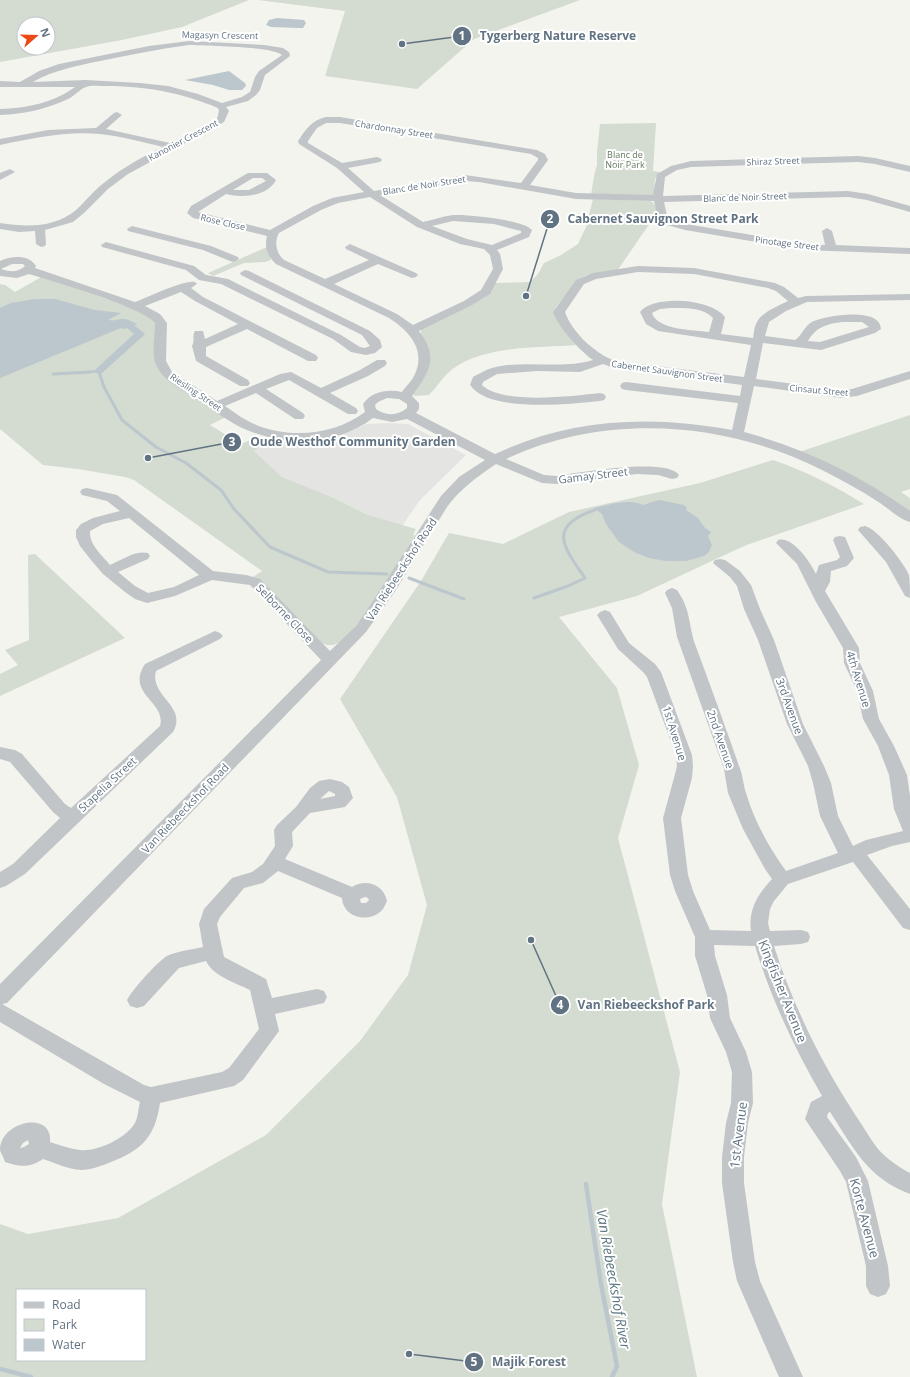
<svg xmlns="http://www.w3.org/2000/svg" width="910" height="1377" font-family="'Open Sans',sans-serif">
	<rect width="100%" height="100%" fill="#f4f4ef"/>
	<!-- built -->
	<path fill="#e4e5e3" d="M388 423 408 424 466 455 420 500 402 526 368 515 334 498 282 477 254 451 272 437 330 436 355 429 366 424Z"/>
	<!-- green -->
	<path fill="#d4dbd0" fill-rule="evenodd" d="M0 0H249L182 27 122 40 0 62ZM24 24H48V48H24Z
		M258 0H580L474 39 417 89 325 76 345 11Z
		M656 123 653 171 660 172 655 179 654 194 651 196 591 195 594 176 597 165V152L600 124Z
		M593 199 651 201C658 205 655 215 663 222L650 223 617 271 587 275 579 279 556 307 554 311 577 345C540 348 485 345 454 368 444 375 437 387 429 395L414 396 413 393 420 383 421 329 485 297 495 283 530 282 538 274 544 263 561 255 578 244 586 227Z
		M267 247 271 260 265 262 244 263 213 276 208 273Z
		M43 276 145 313 155 320V359L226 417 210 425 241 444 250 440 262 445 254 451 282 477 334 498 368 515 416 529 413 535H415C401 558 358 635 336 644 331 646 326 645 321 643L253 577 262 571 134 480 125 477 78 469 43 465 0 429V284L5 285 15 292Z
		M910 415V489L901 492 910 498V513L799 452Z
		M773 460C805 471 835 486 864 504L744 546 637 596 559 617 617 688 639 765 618 838 680 1072 662 1204 697 1377H0V1224L28 1234 118 1218 266 1135 360 1041 408 975 427 905 397 797 340 699 421 581 449 533 503 544 569 512 700 483ZM17 1290H145V1360H17Z
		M35 554 125 638 0 696V674L18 665 5 650 29 640 28 555Z"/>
	<!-- water -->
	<path fill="#bbc7cc" d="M277 18 304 20 306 23 303 28H298L271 27 266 25 269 20Z
		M229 71 245 83 246 86 242 90H229L213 85 185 80Z
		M35 299H55L95 310 121 313 108 320C114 321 116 320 121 319 127 318 132 322 137 324L125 329 121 328 0 378V308L11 303Z
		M659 500 684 505 687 508 686 510 698 518 705 528 711 532 708 536 712 545 709 552 704 556 686 561H666L649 558 636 553 619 542 606 524 602 514 594 508C609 505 628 498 643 505Z"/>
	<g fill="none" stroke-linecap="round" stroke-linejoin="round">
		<!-- stream-far2 -->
		<path stroke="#bbc7cc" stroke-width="2.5" d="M80 373 99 371 100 373"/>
		<!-- stream-far1 -->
		<path stroke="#bbc7cc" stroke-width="3" d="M99 372 104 387 122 420 156 447 186 463 221 490 234 509 270 547 328 572 387 574
			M53 374 90 372
			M409 578 464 599
			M534 598 568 586 585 578C564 548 546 526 595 510"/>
		<!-- stream -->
		<path stroke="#bbc7cc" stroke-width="4.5" d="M586 1184 601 1284 617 1366 612 1377
			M0 1369 31 1377"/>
		<!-- canal -->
		<path fill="#bbc7cc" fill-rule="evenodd" d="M131 324 134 325 145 334 143 336 102 373H96L94 371 96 369 134 334 126 327Z"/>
		<!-- minor -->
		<path fill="#c1c5c8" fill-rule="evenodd" d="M189 41 264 45 283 48 289 52 290 56 265 75 260 90 256 95 248 101 226 107 229 111 224 122 128 174 108 189 84 213 73 222 45 230 46 244 45 246 41 247 36 244 35 231 19 232 0 229V223C26 227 55 228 76 210 86 201 94 190 105 182 122 168 142 157 163 147 142 142 121 136 100 134 66 131 33 138 0 145V139L48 130 96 128 114 113 117 112 122 115 106 129 170 143 212 122 217 119 219 111 218 108C179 92 146 86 104 86 99 86 90 85 86 87 80 89 74 96 68 99 47 109 24 114 0 115V109C27 108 53 103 75 87H0V81L20 82 39 71 59 64 149 46ZM189 45C207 46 270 46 282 55L259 71 255 77 250 92 242 97 222 103 198 94 168 86 140 83 85 80 33 82C54 70 76 66 100 61 130 55 159 49 189 45Z
			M326 117H340L537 150 545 154 548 160 530 185 576 193 653 195 657 174 671 166 691 161 858 156 875 158 910 166V172L875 164 858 162 691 167 677 170 665 177 663 196 848 191 868 194 910 206V212L867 200 848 197 664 202 667 216 675 221 686 224 805 244 825 245 822 231 827 228 832 231 836 245 910 248V254L805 250 685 230 667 225 658 219 654 201 576 199 479 182 465 181 380 195 423 222C433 220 443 216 453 215 468 214 524 220 532 230L529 237 497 250 500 254 503 269 490 294 472 305 419 331C439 358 430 371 412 396L419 403V409L416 413 495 454C572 418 649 415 732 430L738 403 626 390 622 389 620 386 622 383 626 382 740 396 742 385 614 368 603 364 580 372 537 371 497 374 483 382 482 385C503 405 572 396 600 393L604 394 606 397 604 400 600 401C569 404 489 413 470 385L473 377C479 374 485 370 492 368 525 359 561 370 593 360 580 351 558 327 553 312L576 280 593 273 638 266 694 268 775 283 784 287 798 298 806 296 910 294V300L807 302 786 311 769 322 765 336 795 340C802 336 804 326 812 322 824 316 880 306 881 329L875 333 821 350 763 343 756 379 841 390 852 389 910 371V379L857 396 841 398 754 386 744 432C804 448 860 475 910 511V522C899 519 889 509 880 503 862 491 843 481 824 471 727 421 606 412 506 459L544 475 557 476C578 473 666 457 679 475L677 478 672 479 658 475 637 474 557 484 542 483 496 464C477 477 460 489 447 507L396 590 366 632 7 1003 2 1004 144 1085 151 1087 222 1072 229 1068 259 1029 250 990C236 983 213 976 206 961L179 968 144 1006 137 1008 130 1006 127 1000C132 990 157 962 167 956 177 951 191 950 203 947L199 924 204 909 232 878 252 872 263 864 275 846 274 830 277 825 296 807 310 788 319 781 330 779 342 782 349 787 353 798 345 807 310 813 292 832 293 846 285 859 352 887C366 878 384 885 387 901 385 905 384 909 380 912 367 923 343 917 342 898L278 871 263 883 244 888 220 917 217 924 224 957 266 979 272 998 317 989 324 991 327 997 324 1003 275 1014 279 1031 243 1080 234 1086 160 1103C155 1137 142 1150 111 1162 101 1166 91 1170 81 1170 68 1169 55 1163 43 1159 30 1168 19 1167 5 1162 4 1158 1 1154 0 1150 0 1121 53 1110 50 1142 60 1145 70 1149 80 1150 97 1152 123 1139 133 1126 138 1120 138 1110 140 1102L104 1084 0 1022V984L321 660 250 585 212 580 175 596 147 603 135 599 125 592 103 574 91 560 80 546 76 537V530L81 524 93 518 120 511 107 501 82 495 80 492 82 489 87 488 117 495 213 571 246 575 260 579 330 651 356 626 369 607 441 496 459 477 485 460 407 419 392 422 373 418C337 446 281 447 240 427 224 419 210 407 195 398 180 388 161 380 155 362 152 354 155 333 155 323 145 308 52 281 29 274L17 278 0 276V261C12 256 28 254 36 266L35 268 135 302C146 298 185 279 195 282L197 284 191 288 203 297 316 355 318 358 316 361H308L247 329 206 347V356L248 380 250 383 248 386H240L196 361 192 346C195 341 192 335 195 331H203L205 339 238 324 195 301 181 292 145 306 160 314 167 323 166 361 172 372 217 401 280 374 291 372 321 388 360 370 377 360H385L387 363 385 366 368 376 330 393 356 408 358 411 356 414H348L289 380 266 389 303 413 305 416 303 419H295L256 393 225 406C233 411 240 417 248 421 284 440 334 436 365 412L363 404C372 391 388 389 402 392 406 386 412 381 415 374 426 349 409 331 389 318L276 264C268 257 264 247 267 236L193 218 187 213 191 206 248 173H267L276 180C267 197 242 198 226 194L198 212 270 230 313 206 332 198 364 192 337 168 299 144 298 141C306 129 312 120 326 117ZM326 123H340L531 154 538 158V160L521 183 465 175 374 191 348 168 380 162 382 160 380 158 377 157 342 163 308 143V141L317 128ZM253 178H262L266 181 249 190H233ZM370 197 417 227 460 244 484 249 490 255 493 269 481 290 464 301 413 325 397 314 334 284 378 264 412 278 416 277 418 275 416 273 350 244 345 247 346 249 369 260 325 279 284 260C276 253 274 242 279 233L321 210 338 203ZM453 221 494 224 521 231V233L492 245 467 239 432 226ZM12 264H23L25 266C17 273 11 272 1 269ZM638 272 694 274 768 288 776 291 788 301C778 306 762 312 757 322 754 327 754 333 753 338L721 334 725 317C712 299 654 294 640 312L646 324 658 331 751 345 744 377 616 361C596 355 571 331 565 312L584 284 596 279ZM671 308C684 308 703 307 713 318L709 332C694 330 657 330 652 313L660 309ZM842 322H862L869 327 820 342 808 341C816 327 827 324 842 322ZM387 398 399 399 407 404V408C398 416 385 416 376 409L375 405 378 402ZM129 518 199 575 174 587 148 593 135 586 118 572 148 559 150 556 148 553C136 550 121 560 110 565 102 555 89 545 90 531L103 524ZM329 791 335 794V796L320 799ZM365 897 368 898 369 900 366 903H361L360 899ZM28 1140 29 1144 24 1147 20 1148 23 1143Z
			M10 169 15 172 0 180V173Z
			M132 226 211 246 238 257 239 259 234 262 230 261 203 250 128 231 127 229Z
			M106 242 194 266 206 275 228 279 341 335 360 347 365 348 370 346 362 335 241 275 240 273 245 270 249 271 370 331 380 340 382 347 375 353 366 355 351 352 333 339 221 284 199 280 186 270 102 247 101 245Z
			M865 526C878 529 904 563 909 575 910 581 910 591 910 598L905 596 886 562 858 530 860 527Z
			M840 536 845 537 854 558 847 566 831 571 830 582 825 591 859 648 860 663 873 691 879 719 894 746 907 775 910 796V842L892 846 867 855 910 909V930L903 928 853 862 788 884 774 901 770 909 768 923 770 931 801 930 808 932 810 937 808 942 801 944 774 946C793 1006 822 1064 856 1116 864 1127 870 1139 878 1149 887 1159 899 1167 910 1173V1194C867 1178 853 1147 830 1112L828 1113 827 1117 856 1157 868 1181 888 1266 890 1286 886 1294 878 1297 870 1294 866 1286V1266L846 1182 840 1171 805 1119 811 1102 822 1096C795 1049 771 999 755 946L714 945 715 956 727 995 730 1018 746 1052 752 1072 753 1103 748 1123 744 1157V1183L755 1262 760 1281 803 1377H779L737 1281 733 1262 722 1183V1157L726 1123 731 1103 732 1072 726 1052 710 1018 707 995 695 956V937L675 891 670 875 663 818 674 778 677 766 676 755 647 677 643 672 618 649 597 615 600 612 605 610 610 612 629 643 655 664 661 672 692 755 693 766 692 778 681 818 688 875 693 891 710 930 751 931C748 910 758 894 772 879L765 869 743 829 728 793 724 769 677 637 672 608 665 593 667 590 672 588 677 590C691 610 688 623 695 644 710 685 725 725 739 766 743 775 743 784 746 793 754 820 769 848 786 871L838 853 820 816 813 783 808 766 787 724 758 640 744 609 737 586 730 577 713 563 715 560 720 559 725 560 740 571 751 585 760 609 774 640 803 724 824 766 831 783 838 816 853 846 866 840 903 831 894 809 889 775 878 746 863 719 857 691 844 663 843 648 816 602 797 564 776 543 778 540C793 536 810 562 816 574L819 565 837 560 840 557 833 540 835 537Z
			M215 631 220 633 223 636 220 639 156 671C149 696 188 706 173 732L25 874 6 886 0 888V872L13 864 60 818 53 812 10 762 0 759V747L15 750 22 754 65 804 71 808 160 726C167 702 125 694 145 664Z"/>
	</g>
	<g text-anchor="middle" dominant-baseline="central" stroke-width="4" stroke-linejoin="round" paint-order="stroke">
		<!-- far-street labels -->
		<g font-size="9" fill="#617382" stroke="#fff">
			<text transform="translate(220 35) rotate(1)">Magasyn Crescent</text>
			<text transform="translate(394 129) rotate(9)">Chardonnay Street</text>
			<text transform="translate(183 140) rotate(-28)">Kanonier Crescent</text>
			<text transform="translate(773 161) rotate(-2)">Shiraz Street</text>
			<text transform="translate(424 185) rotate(-9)">Blanc de Noir Street</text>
			<text transform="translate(745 197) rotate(-2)">Blanc de Noir Street</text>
			<text transform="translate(223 222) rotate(13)">Rose Close</text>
			<text transform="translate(787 243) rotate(7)">Pinotage Street</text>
			<text transform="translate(667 371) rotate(8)">Cabernet Sauvignon Street</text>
			<text transform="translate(819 390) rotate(5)">Cinsaut Street</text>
			<text transform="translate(196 392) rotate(34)">Riesling Street</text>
		</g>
		<!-- far-park labels -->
		<g font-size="9" fill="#657960" stroke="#fff">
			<text x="625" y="154">Blanc de<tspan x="625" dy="10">Noir Park</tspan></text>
		</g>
		<!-- street labels -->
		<g font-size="11" fill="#617382" stroke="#fff">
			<text transform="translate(593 475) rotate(-7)">Gamay Street</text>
			<text transform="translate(401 569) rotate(-57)">Van Riebeeckshof Road</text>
			<text transform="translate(285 613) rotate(46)">Selborne Close</text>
			<text transform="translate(859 679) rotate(73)">4th Avenue</text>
			<text transform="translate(790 706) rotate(70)">3rd Avenue</text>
			<text transform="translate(675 733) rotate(73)">1st Avenue</text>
			<text transform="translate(721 739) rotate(71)">2nd Avenue</text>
			<text transform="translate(107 784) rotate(-43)">Stapelia Street</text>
			<text transform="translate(185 808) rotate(-46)">Van Riebeeckshof Road</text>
		</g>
		<!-- near-street labels -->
		<g font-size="13" fill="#617382" stroke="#fff">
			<text transform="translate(783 991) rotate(68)">Kingfisher Avenue</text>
			<text transform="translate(738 1135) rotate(-83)">1st Avenue</text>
			<text transform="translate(865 1218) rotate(75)">Korte Avenue</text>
		</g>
		<!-- near-water labels -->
		<g font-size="14" font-style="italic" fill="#5c7780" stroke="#fff">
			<text transform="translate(614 1279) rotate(80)">Van Riebeeckshof River</text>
		</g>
	</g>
	<!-- callouts -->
	<path fill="none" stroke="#617382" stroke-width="1.5" d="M402 44L462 36M526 296L550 219M148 458L232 442M531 940L560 1005M409 1354L474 1362"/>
	<g fill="#617382" stroke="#fff" stroke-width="1.5">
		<circle cx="402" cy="44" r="4"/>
		<circle cx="526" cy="296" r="4"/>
		<circle cx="148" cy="458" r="4"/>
		<circle cx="531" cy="940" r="4"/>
		<circle cx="409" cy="1354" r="4"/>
		<circle cx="462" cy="36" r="10"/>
		<circle cx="550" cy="219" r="10"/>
		<circle cx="232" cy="442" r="10"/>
		<circle cx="560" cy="1005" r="10"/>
		<circle cx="474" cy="1362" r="10"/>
	</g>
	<g font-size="12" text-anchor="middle" font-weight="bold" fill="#fff">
		<text x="462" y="40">1</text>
		<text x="550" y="223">2</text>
		<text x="232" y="446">3</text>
		<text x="560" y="1009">4</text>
		<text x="474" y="1366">5</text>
	</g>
	<g font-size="12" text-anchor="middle" font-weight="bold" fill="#617382" stroke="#fff" stroke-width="4" stroke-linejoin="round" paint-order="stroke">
		<text x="558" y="40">Tygerberg Nature Reserve</text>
		<text x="663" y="223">Cabernet Sauvignon Street Park</text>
		<text x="353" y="446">Oude Westhof Community Garden</text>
		<text x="646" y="1009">Van Riebeeckshof Park</text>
		<text x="529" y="1366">Majik Forest</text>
	</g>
	<!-- legend -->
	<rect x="16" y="1289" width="130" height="72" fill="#ffffff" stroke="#c0c7cd"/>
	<rect x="24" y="1302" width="20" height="6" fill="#c1c5c8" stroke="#c0c7cd"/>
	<text x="52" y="1309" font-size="12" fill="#617382">Road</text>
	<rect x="24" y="1319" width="20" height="12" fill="#d4dbd0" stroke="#c0c7cd"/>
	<text x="52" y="1329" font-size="12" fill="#617382">Park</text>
	<rect x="24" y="1339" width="20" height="12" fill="#bbc7cc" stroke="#c0c7cd"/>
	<text x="52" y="1349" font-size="12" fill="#617382">Water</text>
	<!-- north arrow -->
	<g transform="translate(36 36) rotate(70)"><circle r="19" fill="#ffffff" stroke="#c0c7cd"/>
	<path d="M0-3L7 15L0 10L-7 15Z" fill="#ed4917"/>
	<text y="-6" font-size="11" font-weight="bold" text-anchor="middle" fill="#617382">N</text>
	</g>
</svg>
